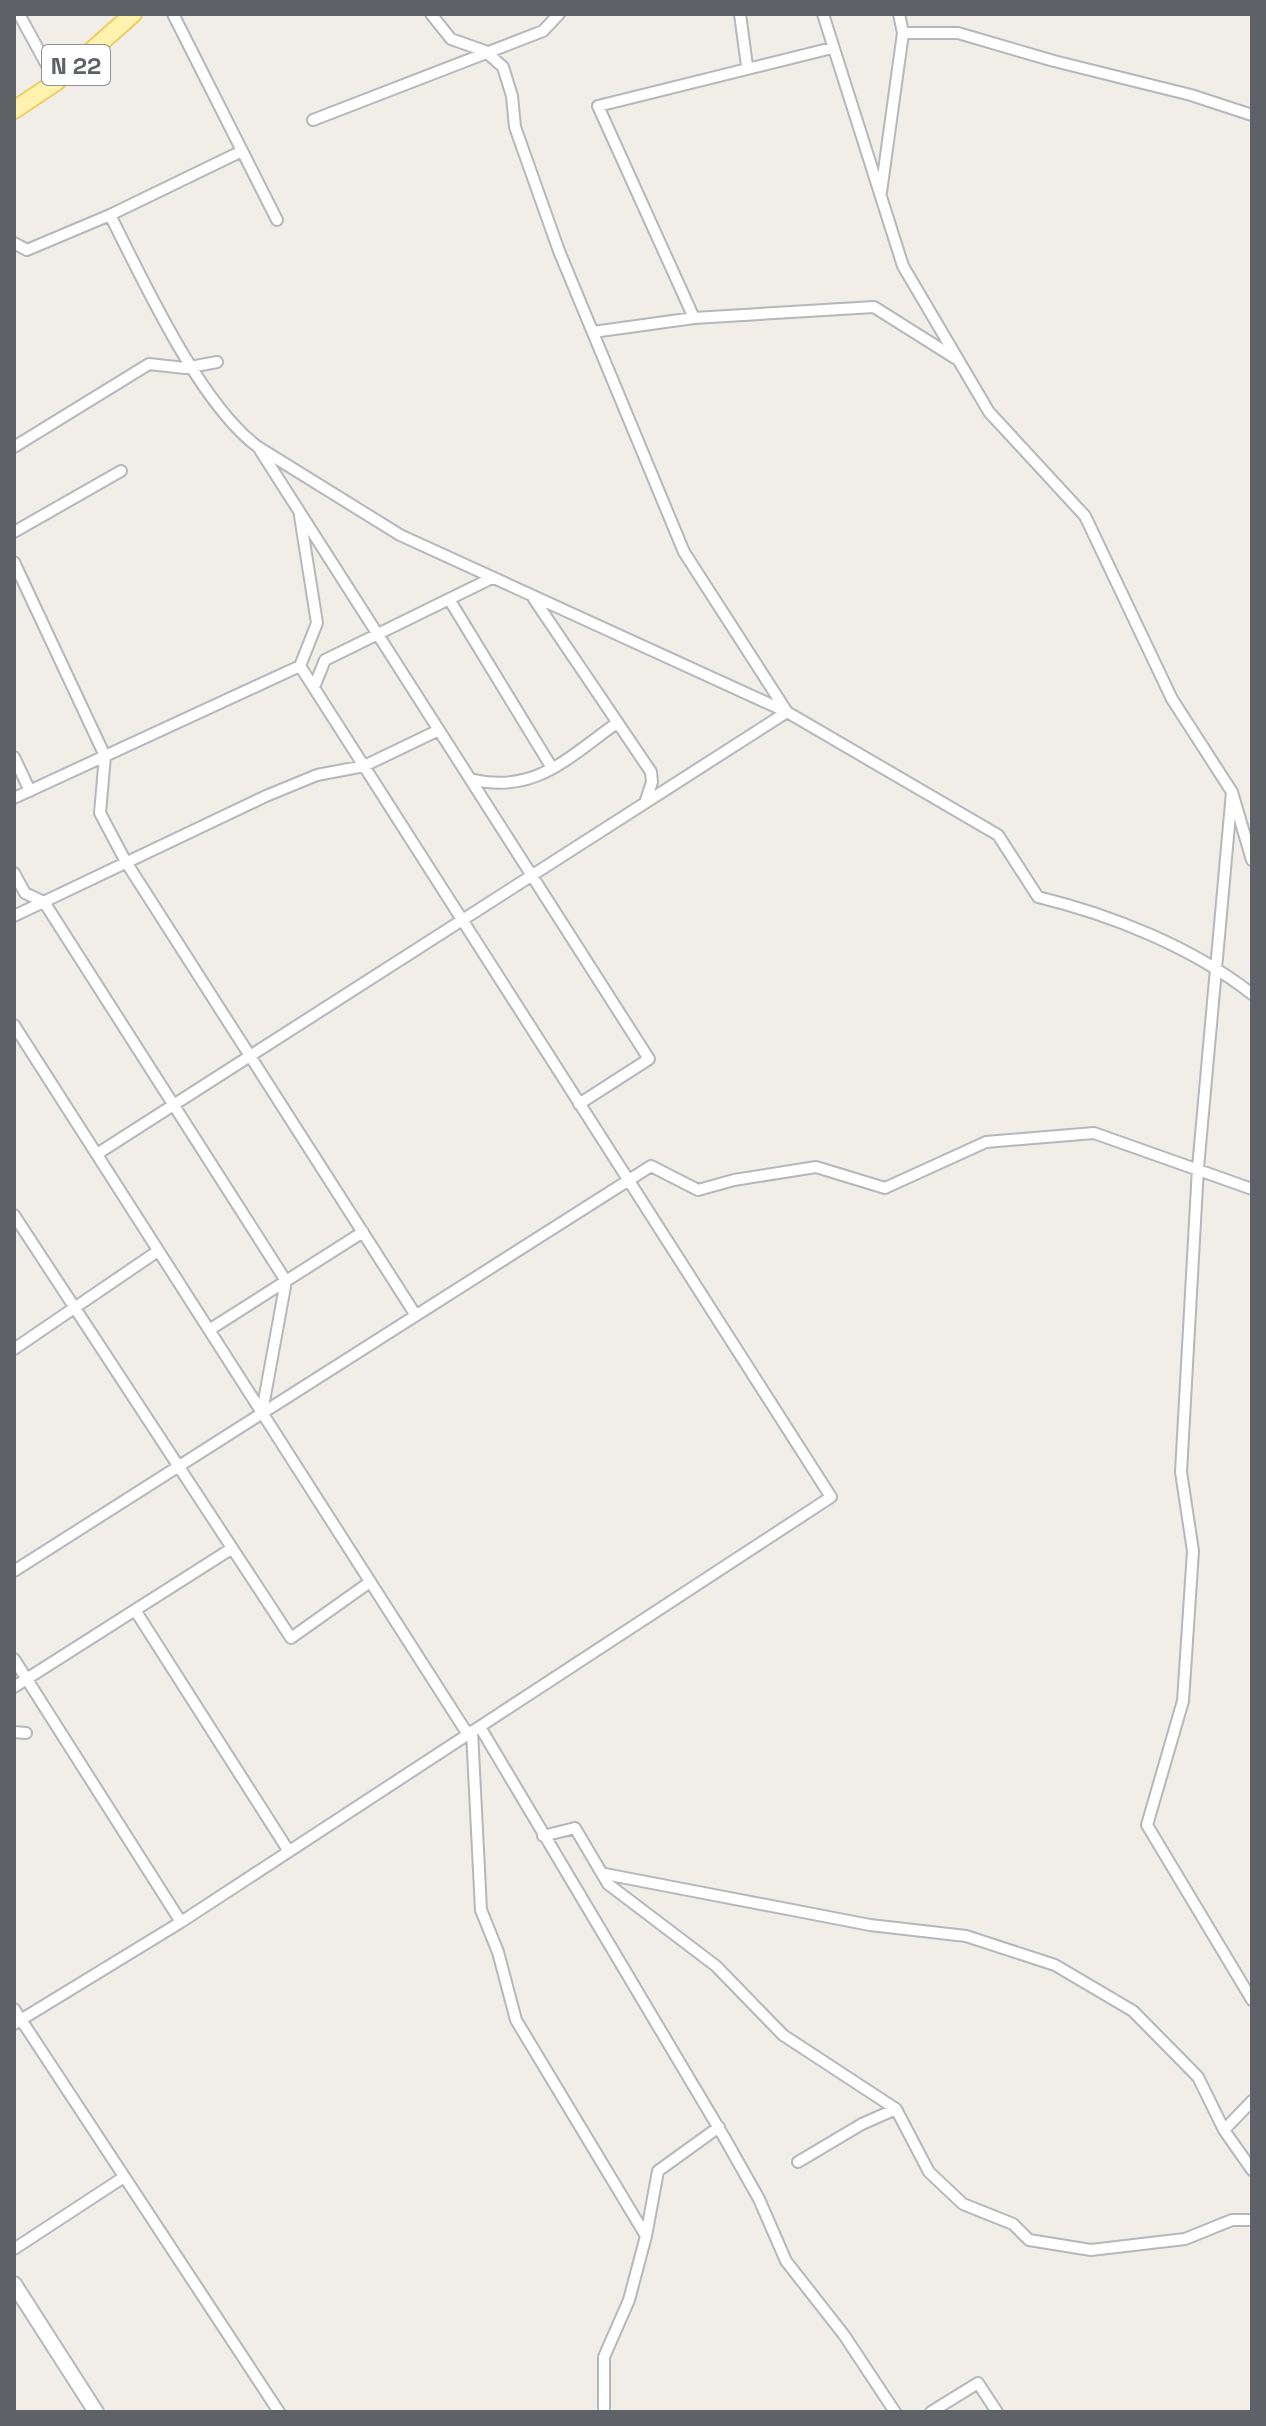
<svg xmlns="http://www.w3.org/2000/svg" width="1266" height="2426" font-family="'Space Grotesk',sans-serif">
	<rect width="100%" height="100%" fill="#f0eee7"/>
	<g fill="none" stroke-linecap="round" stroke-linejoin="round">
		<defs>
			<path id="minor" d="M19 14 56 82
				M173 14 277 220
				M740 14 747 66
				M823 14 903 266 989 412 1085 516 1172 699 1232 792 1252 860
				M903 33H958L1054 61 1191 95 1252 115
				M313 120 543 31 559 14
				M881 192 903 33 899 14
				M110 215C144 282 199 403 258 447L400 535 787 712 998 835 1038 897C1112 915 1192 947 1252 994
				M14 243 27 250 110 215 240 152
				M694 318 598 106 832 48
				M593 332 694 318 874 307 955 358
				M14 447 149 364 185 368 217 362
				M260 450 649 1059 579 1104
				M14 532 121 471
				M14 562 105 756 100 813 126 862 415 1314
				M449 599 552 768
				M534 599 651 772 652 782 645 803
				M314 687 325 660 492 578
				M14 757 30 791
				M470 779C535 795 567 758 617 723
				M1232 792 1198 1168 1181 1472 1193 1551 1183 1701 1147 1825 1252 2000
				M14 798 300 666 317 623 300 516
				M14 873 25 893 44 902 286 1281 262 1412
				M14 916 266 796 317 775 364 766 439 730
				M14 1025 467 1733
				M97 1154 787 712 684 552 559 251 515 127 512 96 503 67 485 51 451 39 431 14
				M14 1215 291 1638 370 1582
				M209 1330 363 1232
				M14 1349 158 1251
				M14 1571 651 1166 698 1190 734 1180 816 1167 885 1188 986 1142 1094 1133 1252 1189
				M135 1610 288 1850
				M14 1659 181 1922
				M14 1687 231 1549
				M480 1727 724 2137 759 2199 786 2261 844 2335 895 2412
				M472 1731 481 1910 498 1952 516 2020 646 2236 629 2300 604 2357V2412
				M14 1732 26 1733
				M543 1836 575 1828 608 1884 716 1966 783 2035 896 2109 929 2172 963 2204 1013 2224 1029 2240 1091 2250 1185 2239 1232 2220H1252
				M605 1874 870 1925 966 1936 1055 1965 1133 2011 1198 2077 1224 2130 1252 2170
				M14 2009 279 2412
				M14 2024 181 1922 831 1497 300 666
				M1224 2130 1252 2101
				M798 2162 862 2124 896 2109
				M646 2236 658 2171 719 2127
				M14 2249 124 2177
				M931 2412 978 2383 997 2412"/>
			<path id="secondary" d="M14 2284 96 2412"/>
			<path id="primary" d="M14 110 56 82 133 14"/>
		</defs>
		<!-- minor casing -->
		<use href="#minor" stroke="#b4b7bb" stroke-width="14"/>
		<!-- secondary casing -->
		<use href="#secondary" stroke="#b5b9be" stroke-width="18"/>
		<!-- primary casing -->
		<use href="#primary" stroke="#f0cb60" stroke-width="20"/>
		<!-- minor -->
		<use href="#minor" stroke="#fff" stroke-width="10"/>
		<!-- secondary -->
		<use href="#secondary" stroke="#fff" stroke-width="14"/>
		<!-- primary -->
		<use href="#primary" stroke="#fef3ae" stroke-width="16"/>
	</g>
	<g text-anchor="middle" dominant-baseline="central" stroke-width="7" stroke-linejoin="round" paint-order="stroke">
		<!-- shield labels -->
		<rect fill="#fff" stroke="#8e9195" stroke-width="2" x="42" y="45" width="68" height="40" rx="6"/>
		<g font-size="24" font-weight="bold" fill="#5e6267">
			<text x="76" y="65">N 22</text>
		</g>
	</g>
	<!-- border -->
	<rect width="1266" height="2426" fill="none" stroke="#5e6267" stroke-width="32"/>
</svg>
